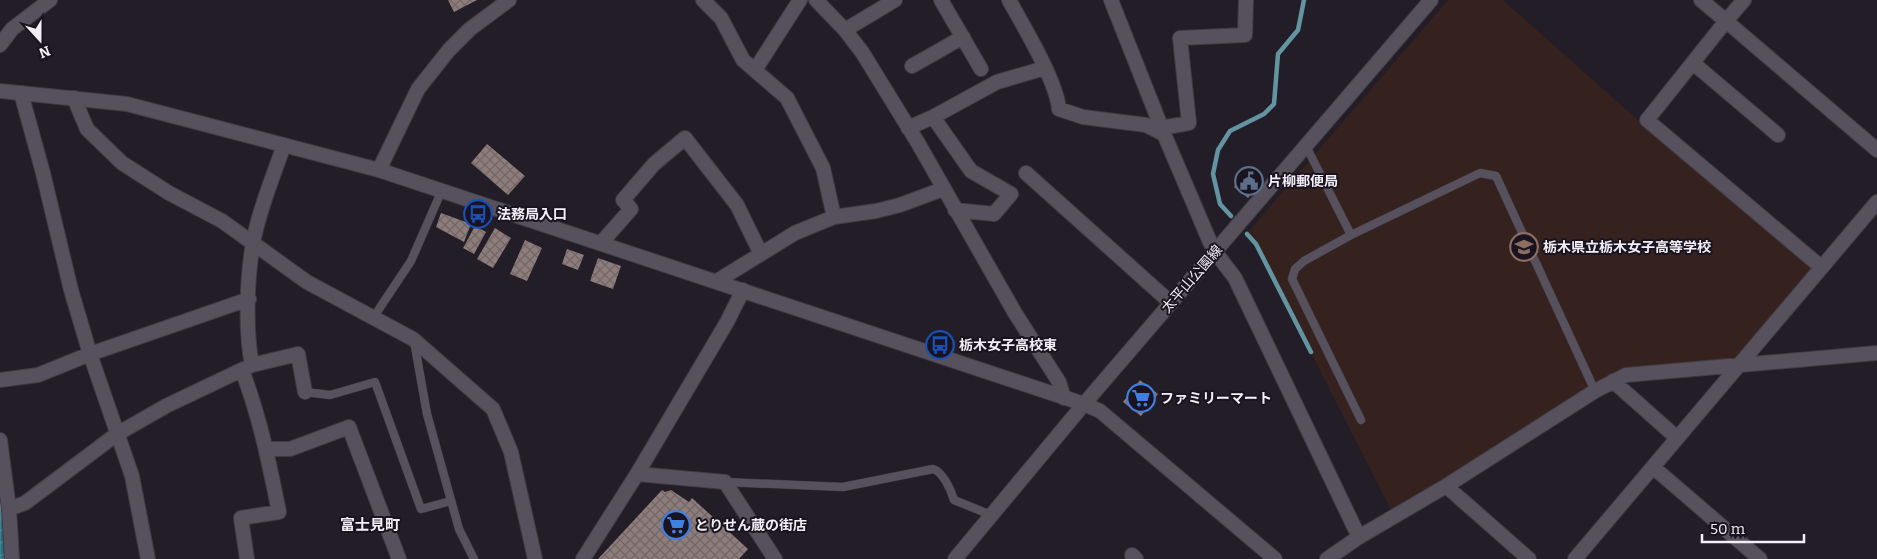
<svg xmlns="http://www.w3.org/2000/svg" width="1877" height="559" font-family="Bitter,'Noto Sans JP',serif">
	<defs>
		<pattern id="water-waves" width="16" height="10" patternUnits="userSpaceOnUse" patternTransform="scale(1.25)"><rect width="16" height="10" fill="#256d7c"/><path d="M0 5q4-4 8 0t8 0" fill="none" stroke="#45828f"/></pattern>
		<pattern id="building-cross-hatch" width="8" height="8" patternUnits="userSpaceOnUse" patternTransform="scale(1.25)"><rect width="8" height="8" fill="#8e7d7a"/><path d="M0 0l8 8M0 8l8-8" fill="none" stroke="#726767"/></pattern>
	</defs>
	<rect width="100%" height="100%" fill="#231d28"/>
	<!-- education -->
	<path fill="#35221e" d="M1448 0H1503L1639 121 1811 264 1812 271 1738 359 1600 384 1391 510 1249 231Z"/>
	<!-- water -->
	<path fill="url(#water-waves)" stroke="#6294a1" d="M0 501 1 509 6 559H0Z"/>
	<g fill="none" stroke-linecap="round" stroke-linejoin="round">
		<!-- stream -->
		<path stroke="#6294a1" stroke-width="4.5" d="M1231 216 1220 204 1213 174 1218 150 1230 131 1264 114 1274 104 1278 54 1298 30 1304 0
			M1247 234 1256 244 1311 352"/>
	</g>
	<!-- building -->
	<path fill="url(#building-cross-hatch)" d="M448 0H477L454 12Z
		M487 144 525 176 508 195 471 163Z
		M1249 167 1263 178 1248 198 1234 187Z
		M441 213 471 224 464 242 436 227Z
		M475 226 486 232 474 254 463 248Z
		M495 228 511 238 493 268 477 259Z
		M525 240 542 248 527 281 510 274Z
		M567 249 584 255 578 270 562 264Z
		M598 258 621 266 613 289 590 281Z
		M1140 380 1158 394 1141 416 1123 402Z
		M662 490 665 492 671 490 689 502 692 498 748 549 739 559H598Z"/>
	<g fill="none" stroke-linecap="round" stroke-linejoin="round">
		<defs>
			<path id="service" d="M1306 146 1351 235 1304 261 1295 269 1292 279 1361 420
				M1351 235 1480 173 1496 176 1595 391
				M373 318 411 261 442 190
				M414 341 427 414 459 529 474 559
				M305 392 330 395 375 382 421 509 451 501
				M725 482 843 487 933 469C943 472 951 490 954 500L991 515"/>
			<path id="minor" d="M703 0 721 18 743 60 787 98 823 168 834 217
				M816 0 845 30 862 52 918 143 1015 313 1059 382 1064 398
				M941 0 981 69
				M1009 0C1024 27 1056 80 1059 109L1083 117 1146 125 1164 134
				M1111 0 1164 134 1210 242 1216 253 1235 278 1359 537
				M1701 0 1726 21 1647 120 1821 267
				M1744 0 1726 21 1877 150
				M845 30 895 0
				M1693 63 1778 135
				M912 66 963 37
				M755 70 800 0
				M21 93 43 173 71 290 90 354 132 476 148 559
				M74 98 87 129 122 163 169 193 222 221 307 282 413 339 493 409 511 452 535 559
				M933 117 971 171 1011 194 994 214 955 210
				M908 128 933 117 997 82 1045 68
				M1161 128 1189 123 1180 38 1245 35 1246 0
				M379 170 418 89 449 50 470 29 509 0
				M1026 173 1171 303
				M601 243 631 209 623 200 654 164 685 138 737 205 761 254
				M717 281 795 233 834 217 876 211 900 205 943 189
				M743 290 727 322 637 474 725 482 775 559
				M252 365C245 330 247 278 253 243 259 210 273 177 284 145
				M242 370C260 418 269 462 279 512L241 518 247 559
				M0 380 38 375 90 354 249 299
				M1613 381 1677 438
				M1084 404 1100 411 1275 559
				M0 440 9 509 12 559
				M267 449H290L349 427 399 559
				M1653 467 1760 559
				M1446 486 1529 559
				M9 509 25 503 117 434 166 406 252 365 298 354 305 392
				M1132 555 1136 559
				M583 559 637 474
				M1327 559 1359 537 1446 486 1595 391 1626 375 1877 353
				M1575 559 1877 202"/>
			<path id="tertiary" d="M0 45 12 29 50 0
				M0 91 127 104 379 170 1084 404"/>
			<path id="secondary" d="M955 559 1084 404 1431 0"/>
		</defs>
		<!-- service casing -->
		<use href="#service" stroke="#3f3b43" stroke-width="9"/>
		<!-- minor casing -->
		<use href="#minor" stroke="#3f3b43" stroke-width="16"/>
		<!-- tertiary casing -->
		<use href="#tertiary" stroke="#3f3b43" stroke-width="16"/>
		<!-- secondary casing -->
		<use href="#secondary" stroke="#3f3b43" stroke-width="16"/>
		<!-- service -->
		<use href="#service" stroke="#57515d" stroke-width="8"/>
		<!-- minor -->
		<use href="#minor" stroke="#57515d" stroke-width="14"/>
		<!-- tertiary -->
		<use href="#tertiary" stroke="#57515d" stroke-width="14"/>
		<!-- secondary -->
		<use href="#secondary" stroke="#57515d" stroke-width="14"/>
	</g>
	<!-- icons -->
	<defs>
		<symbol id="civic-ring" viewBox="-11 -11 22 22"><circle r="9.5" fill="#19141f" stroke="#5c6f8a" stroke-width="1.5"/><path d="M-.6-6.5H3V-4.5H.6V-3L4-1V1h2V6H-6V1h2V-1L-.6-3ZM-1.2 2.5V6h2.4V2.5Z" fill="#5c6f8a"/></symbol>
		<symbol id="bus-ring" viewBox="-11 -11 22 22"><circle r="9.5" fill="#19141f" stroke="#1a4fb4" stroke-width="1.5"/><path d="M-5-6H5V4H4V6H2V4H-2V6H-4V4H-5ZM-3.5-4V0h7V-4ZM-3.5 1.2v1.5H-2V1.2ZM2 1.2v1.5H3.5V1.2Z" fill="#1a4fb4"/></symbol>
		<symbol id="school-ring" viewBox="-11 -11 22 22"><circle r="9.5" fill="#19141f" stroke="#8d6e63" stroke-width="1.5"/><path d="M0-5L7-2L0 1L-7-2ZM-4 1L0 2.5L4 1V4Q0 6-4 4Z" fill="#8d6e63"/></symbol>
		<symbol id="supermarket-ring" viewBox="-11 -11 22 22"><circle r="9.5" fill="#19141f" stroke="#3f7fe0" stroke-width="1.5"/><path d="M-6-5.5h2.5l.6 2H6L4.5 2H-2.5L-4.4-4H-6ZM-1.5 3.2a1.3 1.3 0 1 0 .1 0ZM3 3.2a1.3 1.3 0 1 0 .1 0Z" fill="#3f7fe0"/></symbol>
	</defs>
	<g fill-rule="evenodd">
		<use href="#civic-ring" x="1233" y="165" width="32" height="32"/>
		<use href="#bus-ring" x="462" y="198" width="32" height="32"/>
		<use href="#school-ring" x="1508" y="231" width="32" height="32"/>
		<use href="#bus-ring" x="924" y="329" width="32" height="32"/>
		<use href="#supermarket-ring" x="1125" y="382" width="32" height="32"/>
		<use href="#supermarket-ring" x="660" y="509" width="32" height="32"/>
	</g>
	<g text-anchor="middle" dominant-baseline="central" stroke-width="4" stroke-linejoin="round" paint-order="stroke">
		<!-- poi labels -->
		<g font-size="14" font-weight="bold" fill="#f2eef6" stroke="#19141f" text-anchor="start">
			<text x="1268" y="181">片柳郵便局</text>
			<text x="497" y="214">法務局入口</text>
			<text x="1543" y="247">栃木県立栃木女子高等学校</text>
			<text x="959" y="345">栃木女子高校東</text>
			<text x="1160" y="398">ファミリーマート</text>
			<text x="695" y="525">とりせん蔵の街店</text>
		</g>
		<!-- street labels -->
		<g font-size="14" fill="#f2eef6" stroke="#19141f">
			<text transform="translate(1192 279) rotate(-49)">太平山公園線</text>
		</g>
		<!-- neighbourhood labels -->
		<g font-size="15" font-weight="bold" fill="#f2eef6" stroke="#19141f">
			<text x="370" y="525">富士見町</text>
		</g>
	</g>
	<!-- north arrow -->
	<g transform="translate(40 40) rotate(159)" stroke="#19141f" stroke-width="4" paint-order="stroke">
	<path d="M0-4L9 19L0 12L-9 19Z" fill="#f2eef6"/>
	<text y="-8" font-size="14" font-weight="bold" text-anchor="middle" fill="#f2eef6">N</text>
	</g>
	<!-- scale -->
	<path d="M1702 534v8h102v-8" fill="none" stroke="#f2eef6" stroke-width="2.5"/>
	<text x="1710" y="534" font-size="15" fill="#f2eef6" stroke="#19141f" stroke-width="4" paint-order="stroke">50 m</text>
</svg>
